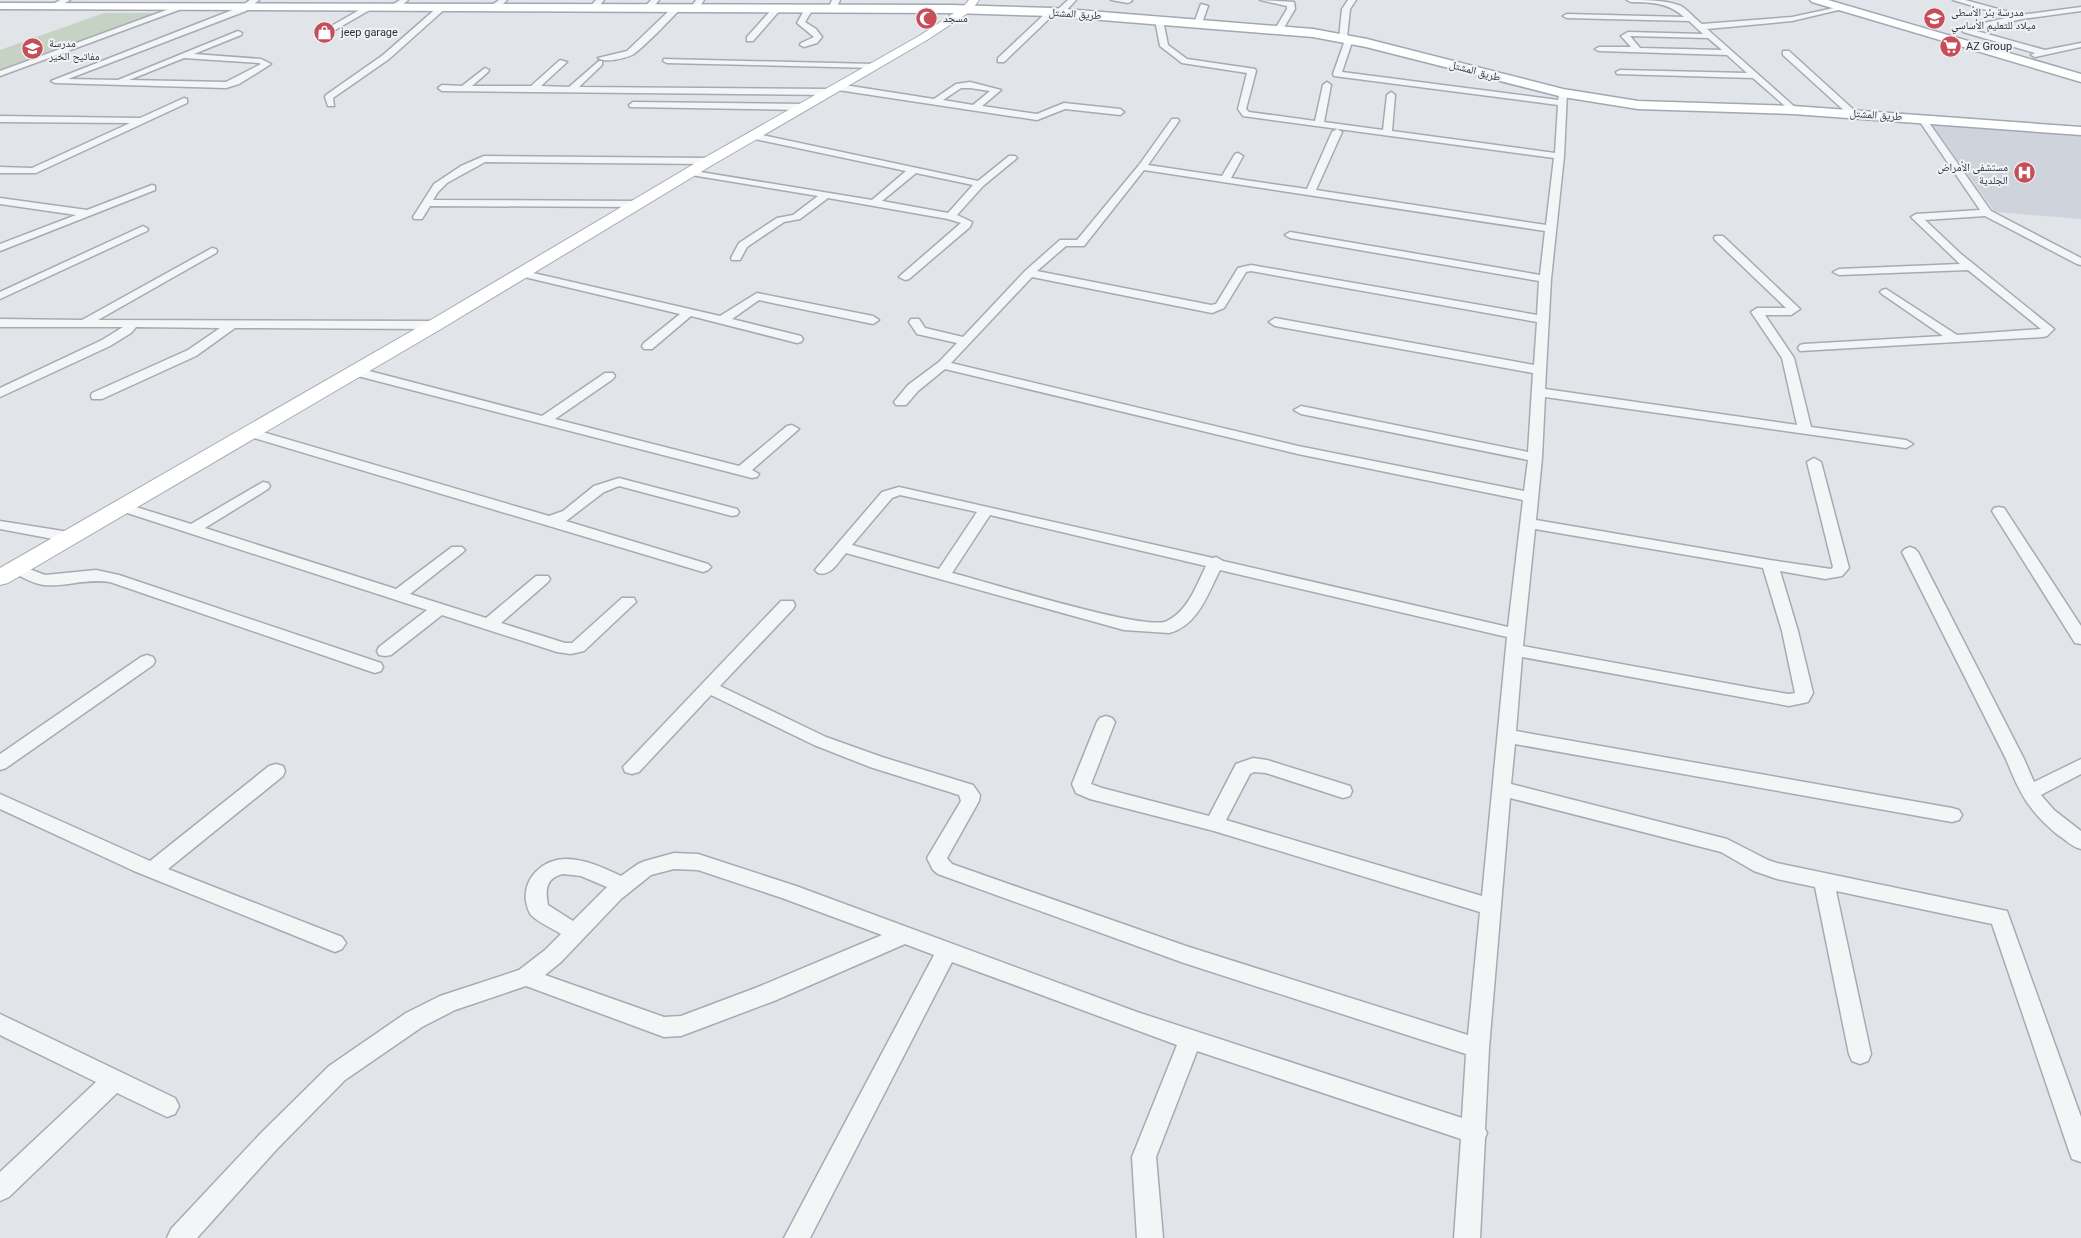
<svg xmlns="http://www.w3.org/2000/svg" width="2081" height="1238" font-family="Roboto,'Noto Naskh Arabic',sans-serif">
	<rect width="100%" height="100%" fill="#e1e4e9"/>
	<!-- built -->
	<path fill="#cfd3db" d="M1930 122 2081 135V219L1995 212Z"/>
	<!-- green -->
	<path fill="#c6d2c3" d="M104 13H157L0 71V50Z"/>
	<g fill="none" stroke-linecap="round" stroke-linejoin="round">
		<defs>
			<path id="minor" d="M60 0H70L55 9 48 7Z
				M250 0H259L246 11 68 79 118 80 238 31 242 33 241 35 194 54 261 59 271 64 239 84 226 88 55 83 51 81 240 7ZM184 58 259 63 261 64 226 82 129 80Z
				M400 0H408L398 9H392V5Z
				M499 0H507L498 9H492V5Z
				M596 0H604L596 10H590L589 8Z
				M651 0H659L651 10H645L644 8Z
				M696 0H704L697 11H691L690 9Z
				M832 0H840L836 9 832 11 828 9Z
				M1068 0H1076L1063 14H1057V10Z
				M1111 0H1131L1132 1 1128 3Z
				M1260 0 1294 2 1295 9 1282 31 1275 29 1287 9V6Z
				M1348 0H1356L1350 9 1347 37 1353 39 1342 72 1558 100 1560 91 1567 93 1564 156 1551 279 1545 389 1797 425 1782 358 1751 312 1757 308H1786L1715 240 1714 238 1715 236H1723L1800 309 1791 315H1765L1794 358 1811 427 1906 440 1913 444 1906 448 1545 397 1542 457 1536 520 1770 560 1831 569 1833 567 1807 462 1814 458 1821 462 1849 568 1842 576 1825 579 1780 571 1798 631 1813 693 1808 702 1789 706 1522 657 1516 731 1952 808 1959 810 1962 815 1959 820 1952 822 1515 744 1511 784 1727 839 1768 860 1777 863 2007 911 2081 1117V1162L2072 1159 2069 1151 1992 924 1836 891 1871 1054 1868 1061 1860 1064 1852 1061 1849 1054 1815 887 1777 879 1754 871 1721 852 1510 798 1489 1048 1485 1129 1487 1133 1485 1138 1480 1238H1454L1461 1139 1197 1051 1156 1157 1163 1238H1137L1132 1157 1177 1045 952 962 810 1238H784L934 955 905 944 774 1001 681 1036 664 1037 526 986 455 1010 422 1027 345 1080 277 1149 197 1238H167L171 1229 261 1133 329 1066 406 1013 440 996 519 970 545 950 561 934C552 928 539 923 531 915 528 911 527 906 526 901 523 878 543 859 566 859 585 859 604 868 621 876L638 864 645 861 674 853 698 854 796 886 1137 1012 1462 1118 1466 1054 1184 963 938 874 933 870 927 858 961 801 959 795 870 767 814 745 711 695 639 772 632 774 625 772 623 767 781 601H793L795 605 793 609 720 686 826 737 882 757 973 785 980 795 979 801 947 858 952 864 1186 946 1468 1035 1480 912 1214 831 1090 799 1076 793 1072 784 1097 722 1100 718 1106 716 1112 718 1115 722 1091 784 1102 788 1209 816 1236 764 1253 758 1267 760 1350 786 1352 791 1350 796 1343 798 1266 773 1254 772 1250 774 1226 820 1482 896 1507 637 1220 570C1208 593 1198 626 1169 633L1124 630 846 553C838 562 831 577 818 573L815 570 882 492 899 487 1213 558 1216 557 1223 561 1508 627 1523 500 1298 454 945 369 918 391 906 405H896L894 402 908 385 939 362 957 343 917 334 909 322 911 319H919L925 328 963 337 1025 271 1060 240H1077L1139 165 1172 119H1178L1179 121 1148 165 1222 176 1235 154 1238 153 1243 156 1231 178 1307 189 1332 132 1337 129 1342 132 1316 190 1546 225 1554 158 1243 116 1238 109 1247 73 1182 63 1160 46 1155 20 1159 18 1163 20 1168 45 1187 59 1255 69 1256 71 1246 109 1249 112 1315 121 1323 85 1327 82 1331 85 1324 122 1383 130 1387 95 1391 92 1395 95 1392 131 1555 153 1558 105 1334 76 1333 74 1345 40 1339 38 1342 9ZM1144 170 1545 231 1540 275 1290 232 1285 235 1290 238 1539 281 1537 315 1251 265 1238 268 1216 304 1211 305 1037 271 1066 246H1084ZM1251 271 1537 322 1534 365 1275 318 1269 322 1275 326 1533 373 1528 452 1301 406 1294 410 1301 414 1528 460 1524 491 1298 446 951 363 1032 277 1212 313 1224 308 1246 272ZM900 495 977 512 939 569 852 545 892 498ZM990 515 1206 566C1196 586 1188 611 1167 621 1146 632 985 581 952 573ZM1535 529 1763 568 1782 631 1795 693 1789 694 1758 689 1523 646ZM674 869 698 870 782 898 882 935 758 987 681 1016 664 1017 545 975 561 962 621 899 651 875ZM563 874 581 876 607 887 573 921 548 905C545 889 546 878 563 874Z
				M1627 0C1644 0 1667 0 1681 6 1689 11 1695 19 1702 24L1792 17 1843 6 1847 8 1792 21 1707 29 1796 108V112L1793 113 1753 78 1617 74 1616 72 1620 70 1747 73 1727 55 1599 51 1595 49 1599 47H1631L1621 36 1628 32 1703 34 1689 21 1567 18 1563 16 1567 14 1684 17C1669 3 1651 2 1631 2ZM1630 36 1708 38 1722 50 1640 48Z
				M1953 0H1965L2020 15 2081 7V11L2022 19 1973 30 2045 50 2081 43V47L2035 57 2031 55 2035 53 1963 32V28L2010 17Z
				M1201 4 1208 6 1202 23 1198 25 1194 23Z
				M180 5 187 7 0 76V71Z
				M368 5 375 7 328 34 321 32Z
				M439 6 446 8 389 59 333 98 334 106H328L325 97 326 95 383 55Z
				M673 7 680 9C672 18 640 51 632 55 623 59 605 63 598 58L627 51Z
				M774 7 781 9 753 41H747V37Z
				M806 7 813 9 805 22 816 29 822 37 817 43 804 47 800 45 801 43 814 37 797 23Z
				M1049 10 1056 12 1004 62H998V58Z
				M1783 51H1789L1855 111V115H1849L1783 55Z
				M664 59 874 64 878 66 874 68 667 63 663 61Z
				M560 60 567 62 541 86 569 87 599 61H602V65L579 87 829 89 833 92 829 95 442 91 438 88 442 85 462 86 485 68 489 70 488 72 472 86H531Z
				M970 82 1001 90 982 106 1037 114 1064 103 1120 109 1124 112 1120 115 1065 109 1037 120 838 90 834 87 838 84 934 99 956 84ZM961 88H970L990 91 973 105 943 100Z
				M184 98 187 99V103L36 173H0V167L32 168 130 123 0 122V116L140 118Z
				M633 102 803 104 807 107 803 110 630 107 629 105Z
				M1922 116 1925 117 1991 211 2081 258V265L2077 264 1985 216 1925 220 1961 254 2054 329 2047 336 2043 337 1800 351 1798 348 1800 345 1804 344 1943 336 1882 294 1880 292 1882 290 1886 289 1957 335 2041 329 1968 270 1839 275 1833 272 1839 269 1960 264 1911 217 1916 214 1980 210 1918 119Z
				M753 133 978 181 1009 156H1015L1017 158 983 186 957 215 972 222 970 227 909 279 905 280 899 277 901 275 961 223 948 219 828 198 800 219 784 222 747 247 740 260H732L731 258 739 243 777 218 793 215 818 196 691 175 688 174V170L872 200 906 171 750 138V134ZM916 173 973 185 948 213 882 201Z
				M484 156 709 158 714 161 709 164 485 162 447 183 438 192 433 200 639 201 644 204 639 207 430 206 422 219H414L413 217 434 184 461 166Z
				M152 185 155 186V190L0 251V244L76 215 0 204V198L87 210Z
				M143 226 148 229 147 231 0 299V292Z
				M212 248 216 249 217 251 216 253 98 320 435 321 441 325 435 329 235 328 196 356 102 399H92L91 396 92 393 188 350 220 328 136 327 131 333 110 346 0 397V388L102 340 123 327H0V319L82 320Z
				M520 270 720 316 757 293 873 316 879 320 873 324 759 300 732 319 801 336 803 339 801 342 797 343 691 316 652 349H644L642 346 644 343 680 314 516 275 514 273Z
				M354 367 542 416 605 373H613L615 376 613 379 555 419 739 466 787 426 792 425 799 429 752 470 759 474 757 477 752 478 350 374 348 371 350 368Z
				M249 428 549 516 563 511 594 486 619 478 737 509 739 512 737 515 732 516 619 486 604 492 566 521 708 564 711 567 708 570 703 572 244 435 242 432Z
				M263 482 268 483 270 486 268 489 205 528 396 589 452 547H462L465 550 462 553 410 594 486 618 536 576H548L550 579 548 582 501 623 565 643H572L622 598H634L636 602 584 651 571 654 557 652 442 615 391 655 385 656 379 655 377 651 379 647 427 610 118 510 116 507 118 504 123 503 191 524Z
				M1999 507 2004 508 2006 511 2081 626V644L2075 643 1992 511 1994 508Z
				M0 521 69 532 74 534 77 537 74 540 69 542 0 529Z
				M1910 547 1915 549 1918 552 2024 759 2034 782 2081 759V774L2041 795 2054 810 2081 831V849C2072 847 2066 840 2058 835 2028 810 2020 794 2006 759L1902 552 1905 549Z
				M16 564 45 575 96 570 119 575 381 663 383 667 381 671 375 673 369 671 110 582C87 578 66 587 44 585 33 584 21 576 11 572L8 569 11 566Z
				M147 655 153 657 155 661 153 665 6 768 0 770V754L141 657Z
				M276 764 283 766 285 771 283 776 168 869 342 937 346 943 342 949 335 952 134 871 0 809V794L150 861 269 766Z
				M0 1014 175 1098 179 1106 175 1114 167 1117 117 1093 9 1197 0 1201V1172L96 1082 0 1035Z"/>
			<path id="secondary" d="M969 0H979L971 11 927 40 714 164 441 329 8 583 0 585V568L429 321 704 158 919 36 963 7Z"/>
			<path id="primary" d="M1810 0H1828L2081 74V82L1812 2Z
				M0 3 952 5 1052 8 1313 29 1367 39 1563 89 1638 101 1793 106 2081 127V135L1793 114 1638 109 1563 97 1366 47 1313 37 1052 16 952 13 0 9Z"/>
		</defs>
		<!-- minor casing -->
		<use href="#minor" stroke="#a6abb3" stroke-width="3"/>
		<!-- secondary casing -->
		<use href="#secondary" stroke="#a6abb3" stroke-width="2"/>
		<!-- primary casing -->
		<use href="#primary" stroke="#a1a7b4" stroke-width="3"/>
		<!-- minor -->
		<use href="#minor" fill="#f3f5f7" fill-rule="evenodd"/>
		<!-- secondary -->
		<use href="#secondary" fill="#fff" fill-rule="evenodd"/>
		<!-- primary -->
		<use href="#primary" fill="#fff" fill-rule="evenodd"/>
	</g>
	<!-- icons -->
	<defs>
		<symbol id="mosque-disc" viewBox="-11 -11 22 22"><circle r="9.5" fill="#c64e59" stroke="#f0f3f6"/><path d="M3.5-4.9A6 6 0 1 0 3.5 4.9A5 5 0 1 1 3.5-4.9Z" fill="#fff"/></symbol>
		<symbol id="school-disc" viewBox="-11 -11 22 22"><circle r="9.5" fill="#c64e59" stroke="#f0f3f6"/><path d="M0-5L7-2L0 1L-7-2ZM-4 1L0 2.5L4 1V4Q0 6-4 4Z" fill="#fff"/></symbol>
		<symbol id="shop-disc" viewBox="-11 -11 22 22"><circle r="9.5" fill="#c64e59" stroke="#f0f3f6"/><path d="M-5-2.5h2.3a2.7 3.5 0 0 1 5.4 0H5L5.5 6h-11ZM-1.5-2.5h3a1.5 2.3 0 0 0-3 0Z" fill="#fff"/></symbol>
		<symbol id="supermarket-disc" viewBox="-11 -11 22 22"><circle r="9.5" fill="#c64e59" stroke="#f0f3f6"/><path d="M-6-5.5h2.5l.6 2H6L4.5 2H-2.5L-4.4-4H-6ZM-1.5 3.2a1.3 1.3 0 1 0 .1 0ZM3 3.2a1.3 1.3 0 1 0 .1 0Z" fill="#fff"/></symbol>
		<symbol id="hospital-disc" viewBox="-11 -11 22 22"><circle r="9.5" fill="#c64e59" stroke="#f0f3f6"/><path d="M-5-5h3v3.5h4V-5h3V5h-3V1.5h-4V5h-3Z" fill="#fff"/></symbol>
	</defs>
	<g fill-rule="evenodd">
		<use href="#mosque-disc" x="914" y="6" width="25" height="25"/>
		<use href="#school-disc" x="1922" y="6" width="25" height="25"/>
		<use href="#shop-disc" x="312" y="20" width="25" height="25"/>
		<use href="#supermarket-disc" x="1938" y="34" width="25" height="25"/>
		<use href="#school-disc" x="20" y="36" width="25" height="25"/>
		<use href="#hospital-disc" x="2012" y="160" width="25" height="25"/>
	</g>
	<g text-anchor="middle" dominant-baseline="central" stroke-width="4" stroke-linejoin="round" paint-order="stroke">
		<!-- far-poi labels -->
		<g font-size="11" fill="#2a313f" stroke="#f0f3f6" text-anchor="start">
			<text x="1951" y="12">مدرسة بئر الأسطى<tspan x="1951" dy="13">ميلاد للتعليم الأساسي</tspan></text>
			<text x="943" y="18">مسجد</text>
			<text x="341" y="32">jeep garage</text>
			<text x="49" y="43">مدرسة<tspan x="49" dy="13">مفاتيح الخير</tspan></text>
			<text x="1966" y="46">AZ Group</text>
			<text x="2008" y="167" text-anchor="end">مستشفى الأمراض<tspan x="2008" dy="13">الجلدية</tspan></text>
		</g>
		<!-- far-street labels -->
		<g font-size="11" fill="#2a313f" stroke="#f0f3f6">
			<text transform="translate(1075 14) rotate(4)">طريق المشتل</text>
			<text transform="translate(1475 71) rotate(15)">طريق المشتل</text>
			<text transform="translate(1876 115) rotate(4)">طريق المشتل</text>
		</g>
	</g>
</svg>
